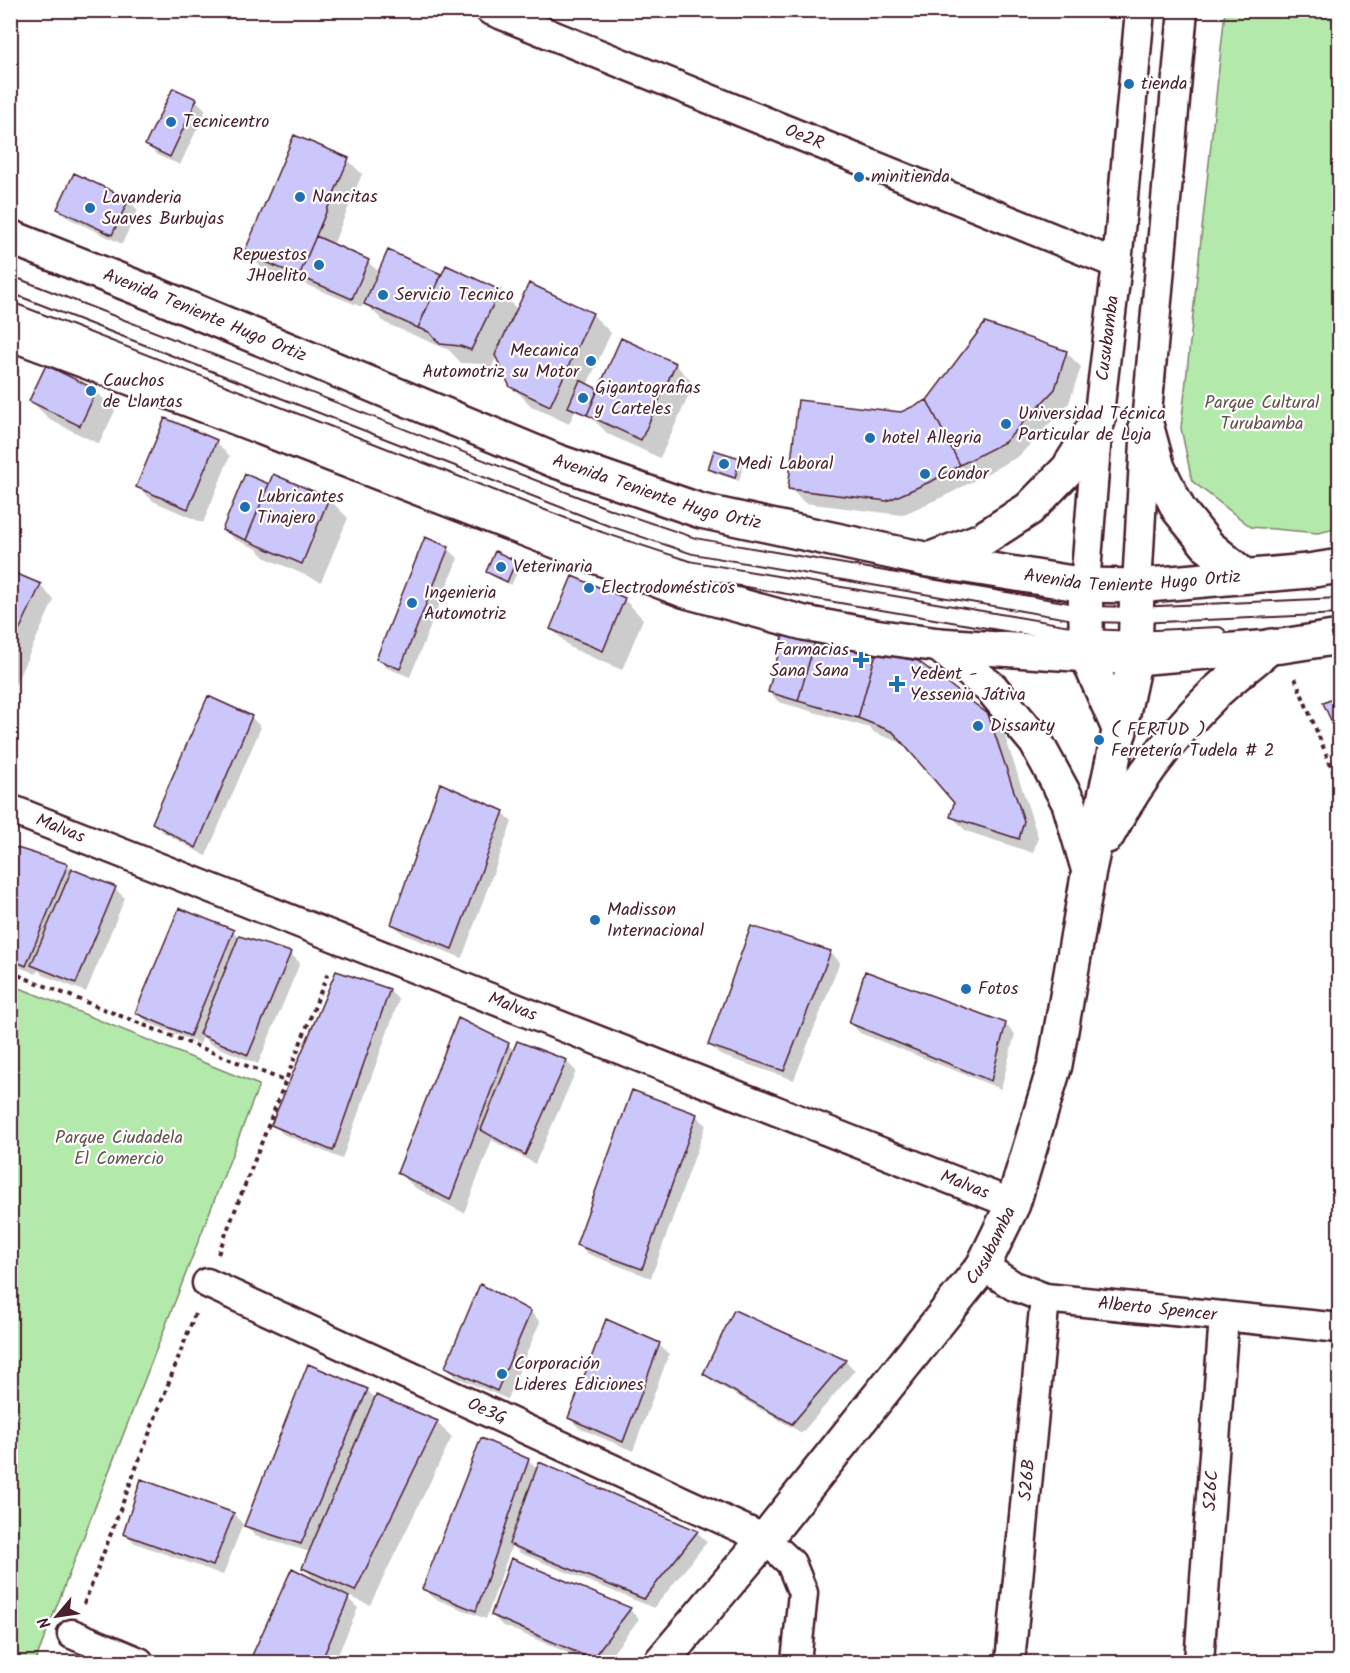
<svg xmlns="http://www.w3.org/2000/svg" width="1350" height="1673" font-family="Kalam,sans-serif">
	<rect width="100%" height="100%" fill="#fff"/>
	<filter id="ink" filterUnits="userSpaceOnUse"><feTurbulence type="fractalNoise" baseFrequency=".0167" numOctaves="2"/><feDisplacementMap in="SourceGraphic" scale="12" xChannelSelector="R" yChannelSelector="G"/><feConvolveMatrix kernelMatrix="1 2 1 2 8 2 1 2 1" color-interpolation-filters="sRGB"/></filter>
	<g filter="url(#ink)">
		<!-- green -->
		<path fill="#b3e9ab" stroke="#7e846b" stroke-width="1.5" d="M1225 11H1260L1339 18 1340 528 1318 533 1251 527 1192 481 1181 428Z
			M10 984 259 1085 35 1662H10Z"/>
		<!-- shadow -->
		<path fill="#0003" d="M196 100 206 110 180 165 157 155 147 145Z
			M348 160 362 174 333 245 368 262 380 273 389 252 442 276 499 291 518 310 592 314 611 333 587 385 599 392 675 364 694 384 660 458 608 434 591 417 575 411 569 424 531 406 512 386 497 355 491 369 481 364 461 363 449 350 385 323 364 302 362 307 261 267 246 252Z
			M128 200 138 210 122 244 68 218 59 209Z
			M1066 352 1081 367 1069 403 1019 456 949 494 902 515 805 503 790 489 901 413Z
			M10 362 20 371 10 394Z
			M96 391 115 411 99 444 50 420 31 401Z
			M216 442 230 456 203 523 153 501 138 487Z
			M715 452 740 460 744 464 739 481 714 473 709 469Z
			M270 486 329 499 348 518 321 582 266 558 257 549 234 539 224 529Z
			M448 549 458 558 410 677 387 668 378 658Z
			M496 553 516 562 520 567 511 585 492 576 487 572Z
			M10 573 40 585 54 600 10 696Z
			M624 599 643 619 622 670 571 648 552 629Z
			M875 655 987 715 1003 730 1038 837 1033 853 966 831 952 817 956 802 907 745 875 733 870 728 779 702 769 692Z
			M251 717 261 727 206 856 163 832 153 822Z
			M503 812 512 822 462 958 403 934 393 924Z
			M10 860 67 865 73 871 115 889 125 898 86 992 43 975 38 970 36 974 10 963Z
			M233 932 239 938 290 953 300 963 258 1064 210 1044 203 1037 200 1044 147 1022 137 1012Z
			M830 952 840 962 794 1080 720 1055 710 1045Z
			M389 990 399 1000 342 1159 283 1134 273 1124Z
			M851 1023 1005 1024 1015 1034 1001 1089 860 1033Z
			M508 1044 514 1051 566 1061 576 1071 535 1164 492 1140 464 1213 414 1187 399 1172Z
			M696 1115 706 1125 651 1278 588 1254 578 1245Z
			M481 1287 531 1312 540 1322 507 1399 456 1377 447 1367Z
			M607 1321 659 1345 669 1354 633 1451 579 1428 570 1418Z
			M845 1361 855 1370 802 1433 715 1383 705 1374Z
			M367 1390 376 1399 377 1397 437 1423 452 1437 370 1605 343 1594 358 1608 335 1662H251L293 1570 317 1582 304 1568 310 1552 255 1536 246 1526Z
			M528 1460 538 1469 540 1464 697 1532 707 1542 654 1608 520 1553 512 1545 486 1619 433 1598 423 1588Z
			M142 1481 234 1514 243 1524 223 1575 135 1543 125 1534Z
			M630 1610 639 1619 606 1662H589L502 1625 492 1615Z"/>
		<!-- building -->
		<path fill="#ccc7fa" stroke="#4a1f2b" stroke-width="1.5" d="M173 88 197 99 170 157 145 145Z
			M294 135 349 158 299 276 244 253Z
			M74 173 129 199 112 235 57 209Z
			M316 236 369 260 352 299 299 276Z
			M388 250 441 274 418 328 364 304Z
			M446 265 500 290 471 350 460 346 440 344 429 332 418 328Z
			M529 283 593 313 550 406 510 387 495 355Z
			M985 323 1067 351 1055 389 1005 442 960 465 927 400Z
			M621 338 676 363 641 440 587 415Z
			M46 365 97 390 80 426 29 401Z
			M580 380 598 389 587 415 568 407Z
			M798 400 901 412 927 400 960 465 934 480 887 501 788 489Z
			M165 418 217 440 188 509 136 487Z
			M714 450 740 458 735 478 708 469Z
			M245 474 269 484 246 540 222 530Z
			M273 474 329 498 302 564 246 540Z
			M425 537 449 547 400 669 376 659Z
			M495 551 516 561 507 582 486 572Z
			M10 571 41 584 10 650Z
			M572 576 625 598 603 651 550 629Z
			M785 629 816 638 798 701 768 692Z
			M816 638 876 653 858 718 798 701Z
			M876 653 918 661 988 714 1024 821 1019 839 950 817 954 803 893 732 858 718Z
			M208 696 252 716 196 848 152 823Z
			M1340 696V740L1323 703Z
			M440 783 504 811 452 949 391 924Z
			M14 847 68 864 26 966 10 959V856Z
			M72 869 116 887 76 983 31 965Z
			M179 908 234 930 190 1036 135 1013Z
			M751 926 831 951 784 1071 708 1045Z
			M239 936 291 952 248 1055 199 1034Z
			M336 971 390 989 333 1151 271 1125Z
			M865 971 1006 1023 991 1081 849 1023Z
			M458 1018 509 1043 450 1200 397 1173Z
			M517 1041 567 1060 525 1155 481 1130Z
			M632 1090 697 1114 642 1269 576 1245Z
			M480 1284 531 1311 497 1391 445 1367Z
			M734 1310 846 1360 792 1424 703 1374Z
			M606 1319 660 1343 623 1442 568 1418Z
			M308 1364 368 1389 301 1544 244 1526Z
			M376 1395 438 1421 355 1591 302 1568Z
			M481 1438 529 1459 476 1611 422 1589Z
			M539 1462 698 1531 644 1599 509 1544Z
			M141 1479 234 1513 213 1566 123 1534Z
			M511 1558 631 1608 592 1659 491 1615Z
			M292 1568 349 1597 321 1662H249Z"/>
		<g fill="none" stroke-linecap="round" stroke-linejoin="round">
			<defs>
				<path id="lane" d="M10 284 608 517 694 546 1086 614 1136 615 1340 606
					M10 310 600 540 688 569 1087 637 1135 639 1218 635"/>
				<g id="street">
					<path id="s1" d="M490 10 1117 264"/>
					<path id="s2" d="M1085 585 1098 421 1117 264 1140 10"/>
					<path d="M1137 586 1146 424 1183 10"/>
					<path id="s3" d="M10 809 1013 1204"/>
					<path id="s4" d="M983 1266 1014 1286 1045 1298 1340 1328"/>
					<path id="s5" d="M207 1283 765 1539 791 1563 803 1593 796 1662"/>
					<path d="M72 1634 139 1662"/>
					<path id="s6" d="M1010 1662 1045 1298"/>
					<path id="s7" d="M1199 1662 1224 1316"/>
				</g>
				<g id="secondary">
					<path id="s8" d="M10 237 156 295 556 461 701 511 929 560 1085 585 1137 586 1308 571 1340 566"/>
					<path d="M10 333 193 401 686 591 804 623 874 636 939 645 1135 658 1282 646 1340 637"/>
					<path d="M1146 424 1158 468 1179 510 1208 546 1243 575"/>
					<path d="M931 559 981 540 1029 509 1068 469 1098 421"/>
					<path d="M1085 585 1087 656 1120 731"/>
					<path d="M939 645 992 689 1036 742 1069 803 1088 868"/>
					<path d="M1107 836C1135 783 1171 736 1214 694 1232 677 1252 662 1271 646"/>
					<path id="s9" d="M661 1662 765 1539 983 1266 1013 1204 1055 1065 1089 870 1135 658 1137 586"/>
				</g>
			</defs>
			<!-- lane casing -->
			<use href="#lane" stroke="#4a1f2b" stroke-width="18"/>
			<!-- street casing -->
			<use href="#street" stroke="#4a1f2b" stroke-width="33"/>
			<!-- secondary casing -->
			<use href="#secondary" stroke="#4a1f2b" stroke-width="38"/>
			<!-- path -->
			<path stroke="#4a1f2b" stroke-width="4" stroke-dasharray="4.5 4.5" stroke-linecap="butt" d="M1295 678 1340 788
				M10 972 285 1081
				M218 1254 329 970
				M84 1604 195 1314"/>
			<!-- lane -->
			<use href="#lane" stroke="#fff" stroke-width="14"/>
			<!-- street -->
			<use href="#street" stroke="#fff" stroke-width="28"/>
			<!-- secondary -->
			<use href="#secondary" stroke="#fff" stroke-width="33"/>
		</g>
	</g>
	<!-- markers -->
	<g fill="#1f6fb2" stroke="#fff" stroke-width="2">
		<circle cx="1129" cy="84" r="6"/>
		<circle cx="171" cy="122" r="6"/>
		<circle cx="859" cy="177" r="6"/>
		<circle cx="300" cy="197" r="6"/>
		<circle cx="90" cy="208" r="6"/>
		<circle cx="319" cy="265" r="6"/>
		<circle cx="383" cy="295" r="6"/>
		<circle cx="591" cy="361" r="6"/>
		<circle cx="91" cy="391" r="6"/>
		<circle cx="583" cy="398" r="6"/>
		<circle cx="1006" cy="424" r="6"/>
		<circle cx="870" cy="438" r="6"/>
		<circle cx="724" cy="464" r="6"/>
		<circle cx="925" cy="474" r="6"/>
		<circle cx="245" cy="507" r="6"/>
		<circle cx="501" cy="567" r="6"/>
		<circle cx="589" cy="588" r="6"/>
		<circle cx="412" cy="603" r="6"/>
		<path d="M858 651h6v6h6v6h-6v6h-6v-6h-6v-6h6z"/>
		<path d="M894 675h6v6h6v6h-6v6h-6v-6h-6v-6h6z"/>
		<circle cx="978" cy="726" r="6"/>
		<circle cx="1099" cy="740" r="6"/>
		<circle cx="595" cy="920" r="6"/>
		<circle cx="966" cy="989" r="6"/>
		<circle cx="502" cy="1374" r="6"/>
	</g>
	<g text-anchor="middle" dominant-baseline="central" stroke-width="4.5" stroke-linejoin="round" paint-order="stroke">
		<!-- poi labels -->
		<g font-size="18" fill="#4a1f2b" stroke="#fff" text-anchor="start">
			<text x="1141" y="84">tienda</text>
			<text x="183" y="122">Tecnicentro</text>
			<text x="871" y="177">minitienda</text>
			<text x="312" y="197">Nancitas</text>
			<text x="102" y="198">Lavanderia<tspan x="102" dy="21">Suaves Burbujas</tspan></text>
			<text x="307" y="255" text-anchor="end">Repuestos<tspan x="307" dy="21">JHoelito</tspan></text>
			<text x="395" y="295">Servicio Tecnico</text>
			<text x="579" y="351" text-anchor="end">Mecanica<tspan x="579" dy="21">Automotriz su Motor</tspan></text>
			<text x="103" y="381">Cauchos<tspan x="103" dy="21">de Llantas</tspan></text>
			<text x="595" y="388">Gigantografias<tspan x="595" dy="21">y Carteles</tspan></text>
			<text x="1018" y="414">Universidad Técnica<tspan x="1018" dy="21">Particular de Loja</tspan></text>
			<text x="882" y="438">hotel Allegria</text>
			<text x="736" y="464">Medi Laboral</text>
			<text x="937" y="474">Condor</text>
			<text x="257" y="497">Lubricantes<tspan x="257" dy="21">Tinajero</tspan></text>
			<text x="513" y="567">Veterinaria</text>
			<text x="601" y="588">Electrodomésticos</text>
			<text x="424" y="593">Ingenieria<tspan x="424" dy="21">Automotriz</tspan></text>
			<text x="849" y="650" text-anchor="end">Farmacias<tspan x="849" dy="21">Sana Sana</tspan></text>
			<text x="910" y="674">Yedent -<tspan x="910" dy="21">Yessenia Játiva</tspan></text>
			<text x="990" y="726">Dissanty</text>
			<text x="1111" y="730">( FERTUD )<tspan x="1111" dy="21">Ferretería Tudela # 2</tspan></text>
			<text x="607" y="910">Madisson<tspan x="607" dy="21">Internacional</tspan></text>
			<text x="978" y="989">Fotos</text>
			<text x="514" y="1364">Corporación<tspan x="514" dy="21">Lideres Ediciones</tspan></text>
		</g>
		<!-- street labels -->
		<g font-size="18" fill="#4a1f2b" stroke="#fff">
			<text stroke="none"><textPath href="#s1" startOffset="339">Oe2R</textPath></text>
			<text stroke="none"><textPath href="#s8" startOffset="210">Avenida Teniente Hugo Ortiz</textPath></text>
			<text stroke="none"><textPath href="#s2" startOffset="248">Cusubamba</textPath></text>
			<text stroke="none"><textPath href="#s8" startOffset="696">Avenida Teniente Hugo Ortiz</textPath></text>
			<text stroke="none"><textPath href="#s8" startOffset="1182">Avenida Teniente Hugo Ortiz</textPath></text>
			<text stroke="none"><textPath href="#s3" startOffset="54">Malvas</textPath></text>
			<text stroke="none"><textPath href="#s3" startOffset="540">Malvas</textPath></text>
			<text stroke="none"><textPath href="#s3" startOffset="1026">Malvas</textPath></text>
			<text stroke="none"><textPath href="#s9" startOffset="532">Cusubamba</textPath></text>
			<text stroke="none"><textPath href="#s4" startOffset="183">Alberto Spencer</textPath></text>
			<text stroke="none"><textPath href="#s5" startOffset="308">Oe3G</textPath></text>
			<text stroke="none"><textPath href="#s6" startOffset="183">S26B</textPath></text>
			<text stroke="none"><textPath href="#s7" startOffset="172">S26C</textPath></text>
		</g>
		<!-- park labels -->
		<g font-size="18" fill="#64524b" stroke="#fff">
			<text x="1262" y="403">Parque Cultural<tspan x="1262" dy="21">Turubamba</tspan></text>
			<text x="119" y="1138">Parque Ciudadela<tspan x="119" dy="21">El Comercio</tspan></text>
		</g>
	</g>
	<!-- margin -->
	<rect width="1350" height="1673" fill="none" stroke="#fff" stroke-width="36"/>
	<rect x="18" y="18" width="1314" height="1637" fill="none" stroke="#4a1f2b" stroke-width="2" filter="url(#ink)"/>
	<!-- north arrow -->
	<g transform="translate(57 1616) rotate(241)" stroke="#ffffff" stroke-width="4.5" paint-order="stroke">
	<path d="M0-4.5L10 22L0 15L-10 22Z" fill="#4a1f2b"/>
	<text y="-9" font-size="16" font-weight="bold" text-anchor="middle" fill="#4a1f2b">N</text>
	</g>
</svg>
